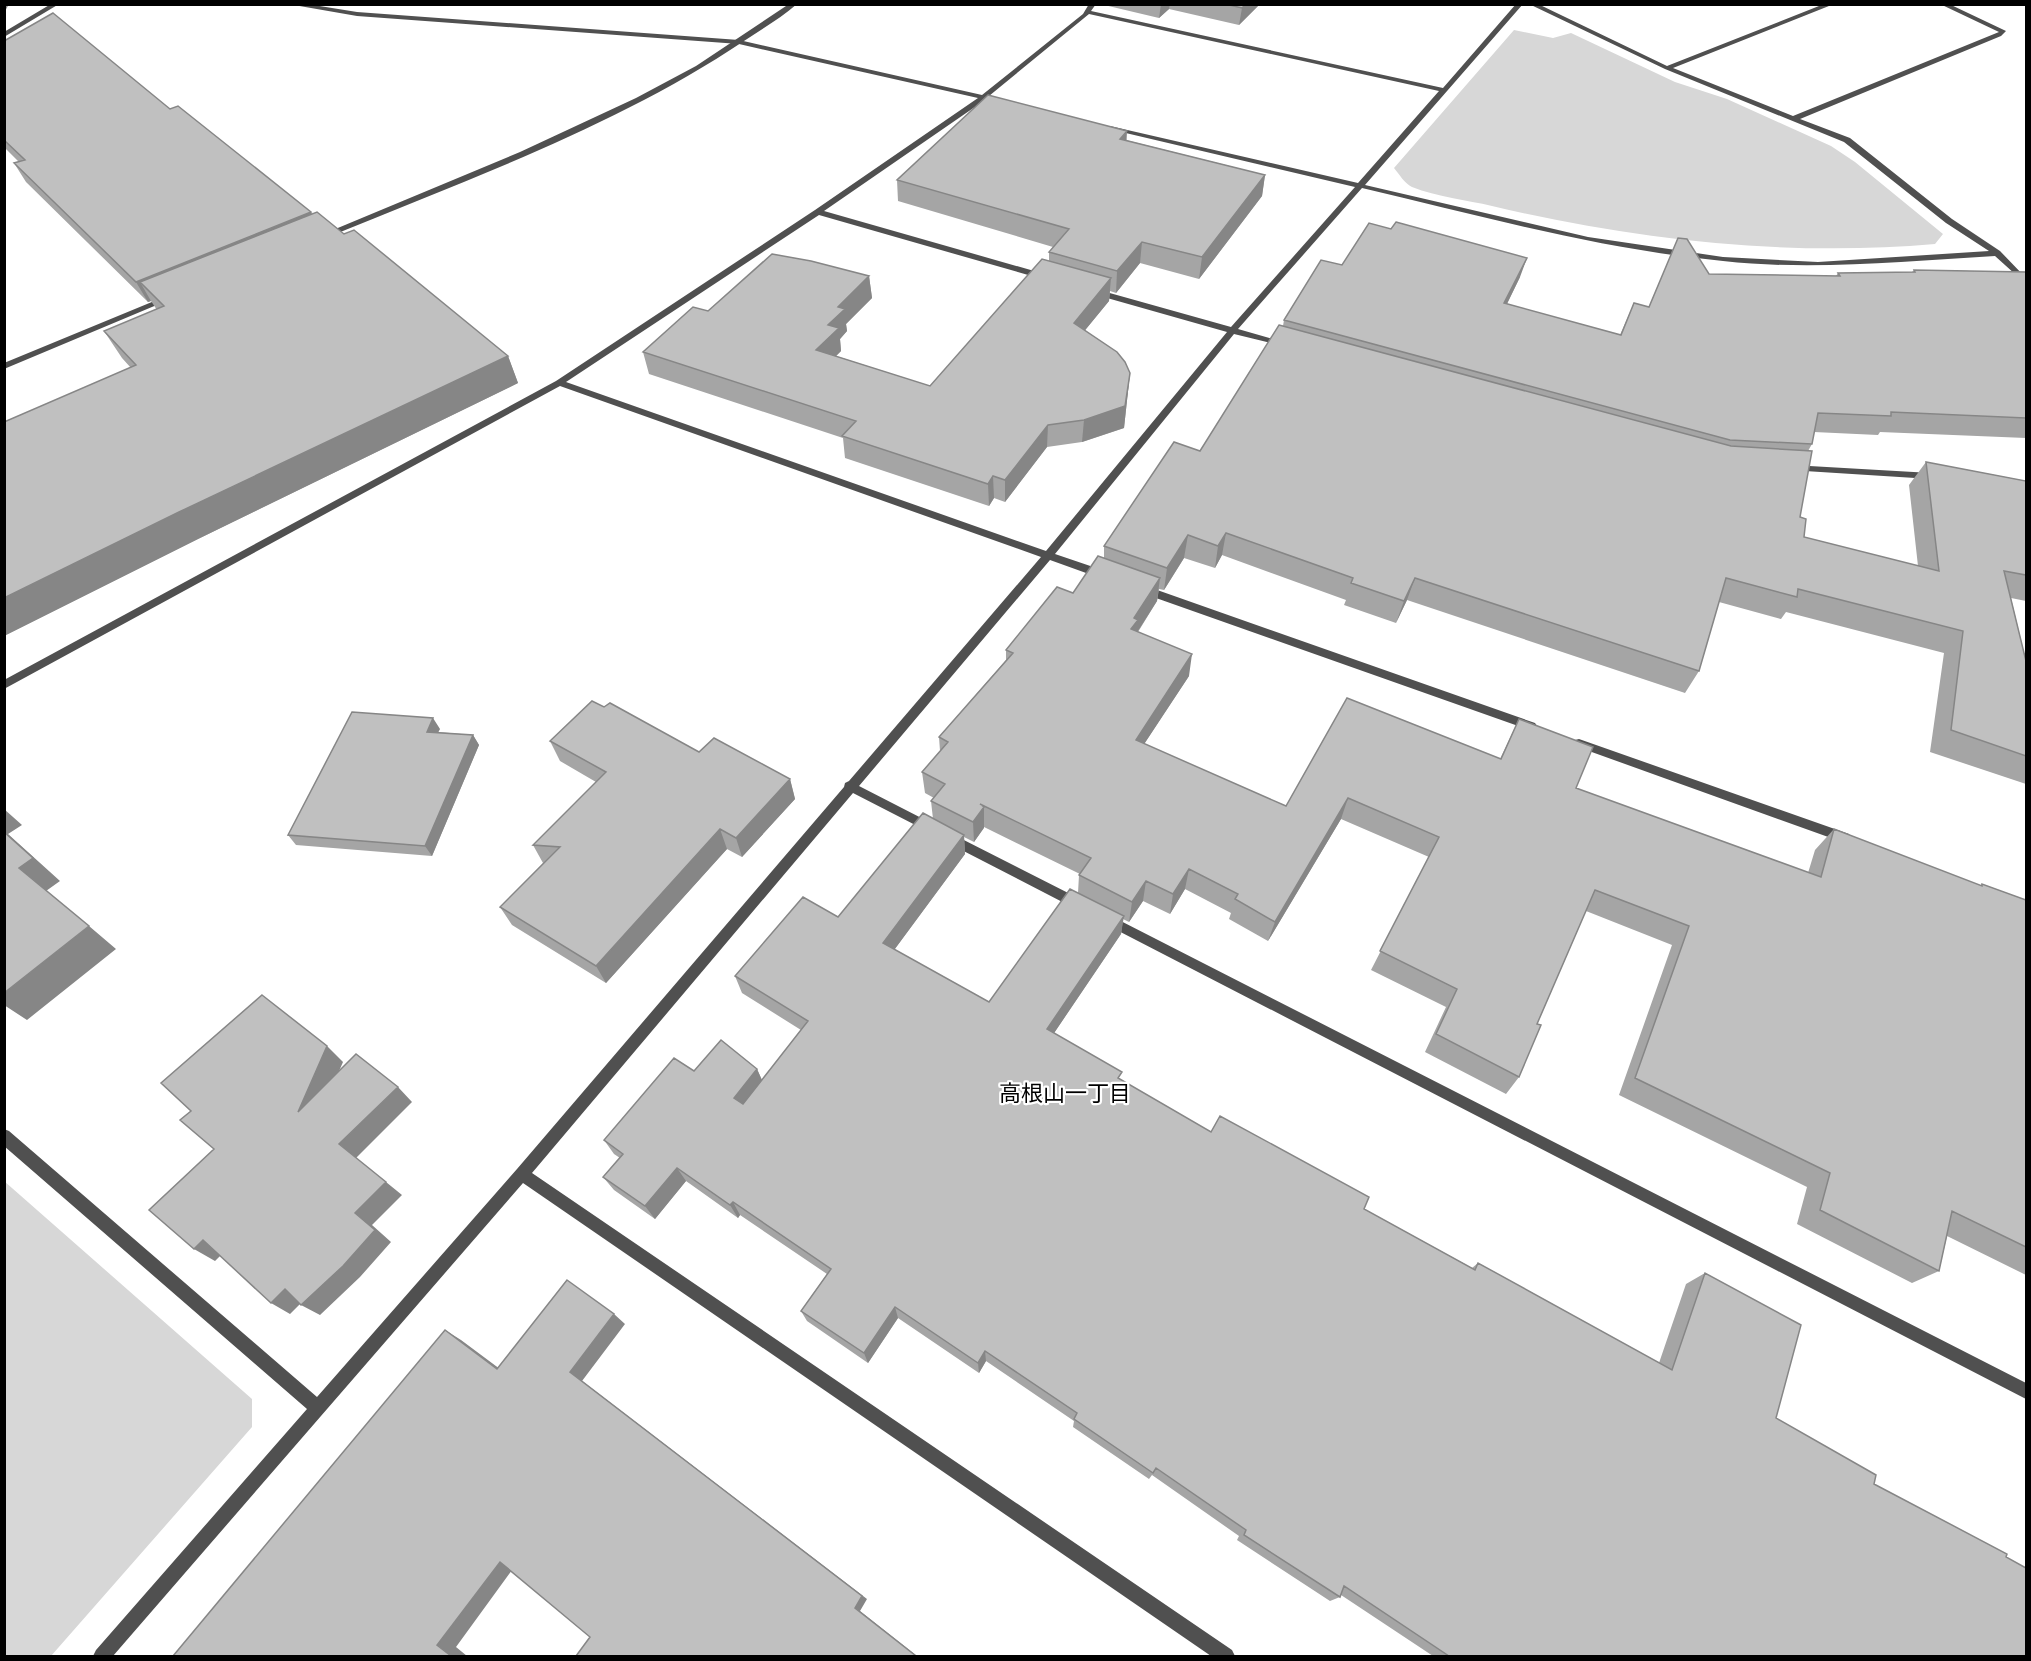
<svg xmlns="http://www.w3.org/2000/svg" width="2031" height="1661" font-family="'Work Sans','Noto Sans JP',sans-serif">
	<rect width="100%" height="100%" fill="#fff"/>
	<!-- green -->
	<path fill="#d7d7d7" d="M1514 30 1553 38 1571 33 1675 82 1727 99 1831 146 1855 162 1943 234 1935 244C1787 257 1637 240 1492 206 1467 200 1437 197 1412 187 1405 184 1399 174 1394 168Z
		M4 1181 252 1399V1427L51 1656H5Z"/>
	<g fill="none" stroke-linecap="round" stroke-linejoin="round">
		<!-- minor -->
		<path fill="#505050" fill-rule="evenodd" d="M51 4H59L4 37V32Z
			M288 4H307L357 12 739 40 982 95 1083 14 1089 4H1096L1091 11 1443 88 1516 4H1523L1365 185 1588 237 1723 257 1818 262 1989 251 1946 223 1844 142 1665 69 1529 4H1538L1667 66 1824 4H1834L1673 68 1793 116 1999 32 1940 4H1949L2006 31 2001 36 1800 119 1850 138 1952 219 2000 251 2026 278V284L1995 256C1904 261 1813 271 1723 261 1600 249 1481 216 1362 188L1238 329 1287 343V347L1234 334 1055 554 1108 572 1109 575 1108 578H1100L1050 560 859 786 935 825 937 828 935 831H927L853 793 532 1173 1232 1650 1235 1656H1211L523 1183 113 1656H93L96 1650 307 1409 4 1146V1129L9 1131 317 1397 517 1169 844 787 845 783 849 781 1041 557 560 386 4 689V680L556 381 815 210 978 98 739 44 357 16ZM1089 14 1439 91 1358 183 1110 126 1109 128 1113 130 1355 187 1231 327 1099 290H1093V294L1227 332 1046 551 566 382 819 215 1042 279H1048V275L824 211 985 100 1003 103V99L989 96Z
			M1792 465 1931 473 1936 476 1931 479 1789 470V466Z
			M1143 585 1535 723 1537 726 1531 730 1527 729 1139 592 1138 589Z
			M1579 739 1849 834 1851 838 1849 842 1845 843 1575 746 1573 743 1575 740Z
			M952 834 1082 900 1084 904 1082 908 1078 909 1074 908 948 843 946 839 948 835Z
			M1109 915 2026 1383V1399L1105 924 1103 920 1105 916Z"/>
		<!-- tertiary -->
		<path fill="#505050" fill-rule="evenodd" d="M789 4H797C781 18 762 29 744 41 617 126 469 179 328 237L321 235 520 152 636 98 696 66Z
			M164 297 171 299 4 369V363Z"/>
	</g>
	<!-- wall -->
	<path fill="#a5a5a5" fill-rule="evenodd" d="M1100 4H1260L1239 25 1169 9 1159 18Z
		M4 41 170 109 312 214 344 234 508 356 518 383 198 539 4 636V422L131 368 122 358 104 331 157 310 151 301 148 302 26 182 14 163 19 162 4 147Z
		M1126 140 1265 175 1262 196 1199 279 1140 263 1116 293 1110 291 1109 301 1085 330 1130 373 1124 428 1082 442 1047 447 1005 502 994 498 989 506 845 458 843 438 649 374 643 352 708 311 869 276 872 298 846 324 847 331 840 339 841 351 836 356 930 386 1049 261V252L1053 247 898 201 897 180Z
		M1678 238 1709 274 1836 276 1838 273 1912 272 1914 270 2026 272V438L1880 432 1878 435 1814 432 1812 444 1808 451 1800 517 1804 537 1918 566 1909 485 1926 462 2026 481V601L2011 598 2026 661V784L1930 752 1944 653 1786 612 1781 619 1719 602 1699 671 1685 693 1407 600 1396 623 1344 605 1346 600 1222 555 1215 568 1184 558 1164 590 1159 589 1157 601 1138 632 1189 676 1144 744 1286 806 1500 759 1519 719 1576 788 1808 873 1815 850 1834 829 1980 886 1982 884 2026 900V1275L1947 1236 1939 1271 1912 1283 1797 1224 1807 1187 1619 1095 1672 945 1586 911 1537 1024 1519 1077 1506 1094 1425 1052 1446 1007 1371 970 1429 857 1341 819 1268 941 1229 919 1231 913 1185 889 1170 914 1143 901 1129 922 1123 919 1121 934 1054 1033 1121 1080 1211 1132 1364 1209 1472 1268 1478 1263 1659 1363 1686 1284 1705 1273 1776 1418 1874 1484 2006 1557 2026 1656H1433L1341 1595 1340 1597 1330 1601 1237 1540 1239 1536 1152 1475 1149 1479 1073 1427 1074 1421 986 1361 979 1373 898 1318 868 1363 807 1321 801 1311 827 1274 740 1215 738 1218 686 1181 655 1219 614 1190 603 1177 620 1158 614 1154 604 1140 694 1071 757 1069 762 1080 801 1030 742 993 735 976 838 917 933 819 931 801 934 798 925 793 922 772 940 751 939 737 1006 660V650L1073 593 1104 558V546L1200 451 1283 326 1284 320 1342 265 1520 277 1507 304 1620 335 1634 303 1649 307ZM984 827 1080 874 1079 875 1078 893 989 1002 894 950 965 854 964 837 974 842Z
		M440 729 438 732 473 735 479 745 432 856 296 845 288 835Z
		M550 741 699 752 790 779 795 799 742 857 727 849 606 983 512 925 500 907 543 863 533 845 596 782 560 761Z"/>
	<!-- shaded-wall -->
	<path fill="#868686" d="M4 4H9L4 13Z
		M1161 4H1170L1169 9 1159 18Z
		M1246 4H1260L1239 25 1242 8Z
		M1127 131 1126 152 1120 139Z
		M1265 175 1262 196 1199 279 1202 257Z
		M311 212 320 231 140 282 151 301 148 302 136 282Z
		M1142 242 1140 263 1116 293 1117 271Z
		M1527 258 1520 277 1498 322 1504 303Z
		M869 276 872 298 846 324 847 331 840 339 841 351 819 373 816 350 828 325 838 307Z
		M1111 278 1109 301 1073 345 1074 323Z
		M508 356 518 383 198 539 4 636V598L179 512Z
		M1130 373 1124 428 1082 442 1084 420Z
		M1048 425 1047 447 1005 502V480Z
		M993 476 994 498 989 506 988 484Z
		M1226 533 1222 555 1215 568 1218 546Z
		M1188 535 1184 558 1164 590 1167 568Z
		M1160 578 1157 601 1136 634 1131 629 1134 618Z
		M1415 578 1407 600 1396 623 1404 601Z
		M1192 654 1189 676 1133 761 1136 740Z
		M433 718 440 729 433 742 427 732Z
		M473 735 479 745 432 856 425 846Z
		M790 779 795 799 742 857 736 838Z
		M1348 798 1341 819 1268 941 1275 922Z
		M984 807V828L974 842 973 822Z
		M4 809 22 825 8 834 60 881 46 891 19 868 4 832Z
		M720 829 727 849 606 983 596 966Z
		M964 835 965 854 886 961 883 943Z
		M1189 869 1185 889 1170 914 1173 894Z
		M1146 881 1143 901 1129 922 1132 902Z
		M1124 916 1121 934 1046 1045 1047 1029Z
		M89 926 116 949 27 1020 4 1005V993Z
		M327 1046 343 1062 315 1126 298 1112Z
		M757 1069 764 1085 741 1113 734 1098Z
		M398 1087 412 1102 356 1158 339 1144Z
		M677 1168 686 1181 655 1219 645 1206Z
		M386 1182 402 1195 372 1225 391 1242 360 1277 320 1315 301 1305 355 1213Z
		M733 1202 740 1215 738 1218 730 1205Z
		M203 1240 224 1252 215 1261 194 1249Z
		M285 1289 304 1300 290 1314 271 1303Z
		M895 1307 898 1318 868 1363 864 1353Z
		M614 1314 625 1324 582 1381 867 1599 860 1611 917 1656H916L855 1608 570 1372Z
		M445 1330 461 1340 512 1378 497 1369Z
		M985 1351 986 1361 979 1373 978 1363Z
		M500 1562 515 1566 456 1647 467 1656H451L437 1645Z"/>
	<!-- building -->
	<path fill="#c0c0c0" stroke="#868686" stroke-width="1.5" d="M1225 4H1246L1242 8Z
		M53 13 170 109 178 106 311 212 136 282 14 163 25 160 4 140V41Z
		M988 95 1127 131 1120 139 1265 175 1202 257 1142 242 1117 271 1049 252 1069 229 897 180Z
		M317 212 344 234 354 230 508 356 179 512 4 598V422L136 365 104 331 164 306 140 282Z
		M1396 222 1527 258 1504 303 1621 335 1634 303 1649 307 1678 238 1687 239 1709 274 1840 276 1838 273 1915 272 1914 270 2026 272V418L1891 412V416L1818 413 1812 444 1730 440 1284 320 1321 260 1342 265 1369 223 1391 229Z
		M772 254 811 261 869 276 838 307 845 309 828 325 839 328 816 350 930 386 1042 259 1111 278 1074 323 1117 352 1125 362 1130 373 1125 406 1084 420 1048 425 1005 480 993 476 988 484 842 436 856 421 643 352 693 307 708 311Z
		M1279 325 1731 446 1812 451 1800 517 1806 519 1804 537 1939 571 1926 462 2026 481V575L2004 571 2026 661V756L1951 730 1963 631 1798 589 1797 597 1726 578 1699 671 1415 578 1404 601 1351 583 1353 578 1226 533 1218 546 1188 535 1167 568 1104 546 1174 442 1200 451Z
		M1098 556 1160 578 1134 618 1138 620 1131 629 1192 654 1136 740 1286 806 1347 698 1501 759 1519 719 1593 747 1576 788 1821 877 1834 829 1982 886V884L2026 900V1247L1952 1211 1939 1271 1820 1210 1830 1173 1635 1078 1689 926 1595 890 1537 1024 1541 1025 1519 1077 1436 1034 1457 989 1380 951 1439 837 1348 798 1275 922 1235 899 1238 894 1189 869 1173 894 1146 881 1132 902 1079 875 1091 858 980 804 984 807 973 822 931 801 945 784 922 772 948 742 939 737 1013 653 1006 650 1057 587 1073 593Z
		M592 701 604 707 610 703 699 752 714 738 790 779 736 838 720 829 596 966 500 907 560 847 533 845 606 772 550 741Z
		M352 712 433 718 427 732 473 735 425 846 288 835Z
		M923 813 964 835 883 943 989 1002 1070 889 1124 916 1047 1029 1122 1072 1118 1078 1211 1132 1220 1116 1369 1197 1364 1209 1475 1270 1478 1263 1672 1370 1705 1273 1801 1325 1776 1418 1876 1475 1874 1484 2007 1554 2006 1557 2026 1568V1656H1449L1344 1586 1340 1597 1244 1535 1246 1530 1156 1468 1153 1473 1074 1419 1077 1413 985 1351 978 1363 895 1307 864 1353 801 1311 831 1269 733 1202 730 1205 677 1168 645 1206 603 1177 623 1154 604 1140 674 1058 694 1071 721 1040 757 1069 734 1098 743 1104 808 1021 735 976 803 897 838 917Z
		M4 832 33 858 19 868 89 926 4 993Z
		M262 995 327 1046 298 1112 356 1054 398 1087 339 1144 386 1182 355 1213 375 1230 343 1266 301 1305 285 1289 271 1303 203 1240 194 1249 149 1210 214 1149 180 1120 191 1111 161 1083Z
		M567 1280 614 1314 570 1372 862 1596 855 1608 916 1656H576L590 1637 500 1562 437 1645 451 1656H173L445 1330 497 1369Z"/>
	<g text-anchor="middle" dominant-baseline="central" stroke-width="4.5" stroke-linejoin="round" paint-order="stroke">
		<!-- neighbourhood labels -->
		<g font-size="22" fill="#000" stroke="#fff">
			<text x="1065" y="1093">高根山一丁目</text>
		</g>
	</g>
	<!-- border -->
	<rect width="2031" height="1661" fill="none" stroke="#000000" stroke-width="12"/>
</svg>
